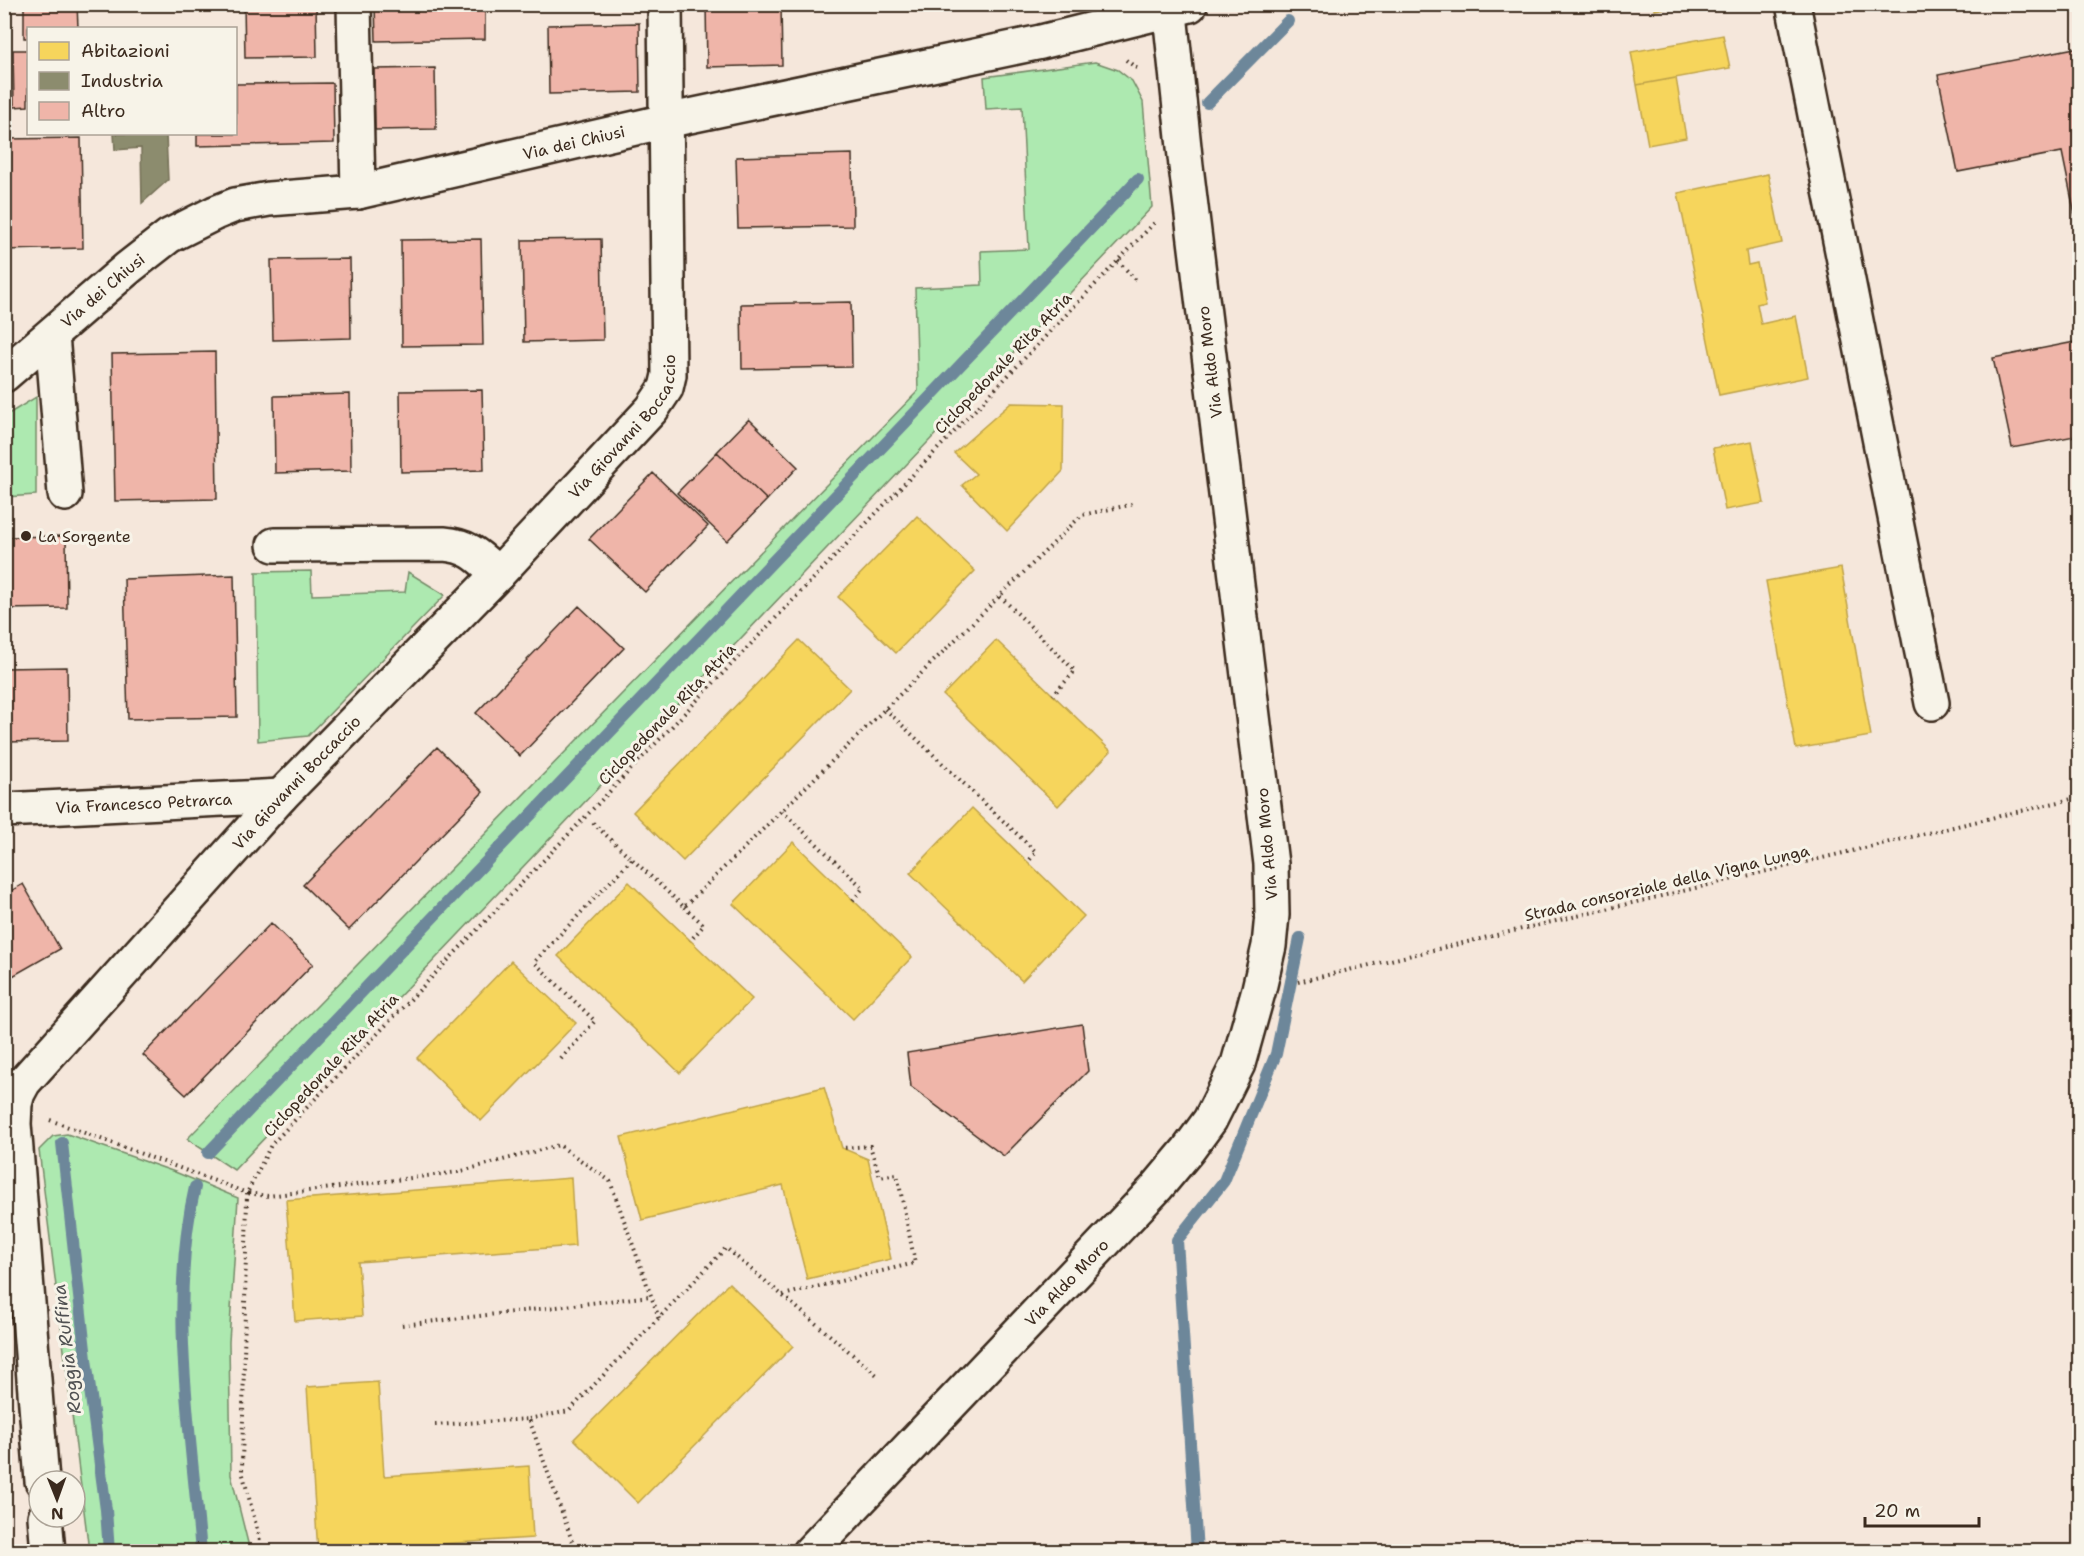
<svg xmlns="http://www.w3.org/2000/svg" width="2084" height="1556" font-family="'Shantell Sans',sans-serif">
	<rect width="100%" height="100%" fill="#f5e7db"/>
	<filter id="ink" filterUnits="userSpaceOnUse"><feTurbulence type="fractalNoise" baseFrequency=".0167" numOctaves="2"/><feDisplacementMap in="SourceGraphic" scale="12" xChannelSelector="R" yChannelSelector="G"/><feConvolveMatrix kernelMatrix="1 2 1 2 8 2 1 2 1" color-interpolation-filters="sRGB"/></filter>
	<g filter="url(#ink)">
		<!-- green -->
		<path fill="#ade9b0" stroke="#748a67" stroke-width="1.5" d="M1095 62 1118 70 1132 81 1143 102 1152 207 234 1170 187 1139 918 391 915 288 982 285 981 251 1029 249 1022 107 986 109 984 77Z
			M36 397V495L5 497V416Z
			M311 571 312 595 405 592 408 572 445 595 308 736 258 741 256 572Z
			M67 1134 175 1172 238 1198 229 1342 231 1475 250 1551H89L39 1150 53 1136Z"/>
		<!-- homes -->
		<path fill="#f6d55c" stroke="#bea249" stroke-width="1.5" d="M1654 4H1687L1655 10Z
			M1723 35 1730 68 1637 85 1631 52Z
			M1676 78 1686 138 1648 145 1637 85Z
			M1768 174 1782 243 1746 251 1748 265 1757 263 1765 302 1757 304 1761 324 1796 316 1808 377 1719 395 1678 193Z
			M1011 403 1064 404 1063 471 1007 531 962 485 976 474 954 453Z
			M1752 441 1764 503 1725 510 1713 448Z
			M917 516 975 571 896 653 838 597Z
			M1841 568 1871 736 1796 749 1766 581Z
			M799 640 850 689 683 861 633 812Z
			M996 640 1111 751 1058 806 943 695Z
			M972 808 1084 916 1022 981 910 873Z
			M793 842 912 957 853 1019 733 904Z
			M629 882 752 999 680 1073 558 956Z
			M511 961 576 1023 481 1121 417 1058Z
			M824 1087 842 1148 868 1159 891 1259 807 1279 783 1185 642 1220 621 1137Z
			M571 1178 575 1246 358 1262 362 1316 295 1321 286 1200Z
			M729 1283 793 1346 638 1503 574 1439Z
			M378 1382 384 1476 529 1466 533 1538 318 1552 307 1387Z"/>
		<!-- industry -->
		<path fill="#8c8c6e" stroke="#746f56" stroke-width="1.5" d="M114 134H166L168 180 142 203 141 148 115 150Z"/>
		<g fill="none" stroke-linecap="round" stroke-linejoin="round">
			<!-- stream -->
			<path stroke="#6d879a" stroke-width="12" d="M1207 103 1288 21
				M62 1143 86 1359 106 1510 109 1552
				M208 1153 1138 179
				M195 1187C168 1302 191 1435 201 1552
				M1197 1552 1177 1240 1224 1181 1276 1054 1300 938"/>
		</g>
		<!-- building -->
		<path fill="#efb5a9" stroke="#3b2a1e" stroke-width="1.5" d="M24 4H77L78 28H28V38H24Z
			M244 4H316L317 57 245 58Z
			M375 4H485V39L376 41Z
			M706 4H781L782 65 707 67Z
			M639 23 640 92 549 94 548 25Z
			M2080 47V240L2062 152 1958 172 1938 75Z
			M13 50H28V106L14 107Z
			M435 68 436 129 375 130 374 69Z
			M333 83 334 143 197 146V134H236V84Z
			M81 138 83 248 4 250V139Z
			M852 154 853 226 738 228 736 157Z
			M481 239 483 345 402 346 401 240Z
			M601 239 603 340 524 342 522 240Z
			M350 259 351 338 273 340 271 260Z
			M851 302 852 367 742 369 741 304Z
			M2080 341V435L2012 448 1993 358Z
			M215 352 217 499 115 501 112 354Z
			M482 390 484 470 401 472 400 391Z
			M350 394 351 471 275 473 274 396Z
			M749 419 798 467 767 500 717 452Z
			M717 452 767 500 727 541 677 493Z
			M653 473 708 526 645 592 589 539Z
			M66 536 67 608 4 609V537Z
			M234 575 237 717 128 719 124 579Z
			M579 606 624 648 520 756 476 713Z
			M67 667 68 741 4 742V668Z
			M437 747 483 792 349 930 303 885Z
			M7 884 11 891 23 884 60 949 4 981V886Z
			M271 923 313 964 186 1095 143 1055Z
			M1082 1024 1088 1071 1004 1156 911 1087 907 1053Z"/>
		<g fill="none" stroke-linecap="round" stroke-linejoin="round">
			<defs>
				<g id="minor">
					<path d="M354 4 358 192"/>
					<path d="M1793 4 1932 703"/>
					<path d="M52 335 65 494"/>
					<path id="s1" d="M4 375 128 268 169 236 215 213 235 205 269 199 358 192 666 121 1041 42 1190 5"/>
					<path d="M274 545 444 544C470 546 479 557 498 574"/>
					<path id="s2" d="M4 810 281 796"/>
					<path id="s3" d="M42 1481 14 1124 15 1104 18 1093 24 1082 281 796 498 574 652 409 666 388 669 375 665 4"/>
					<path d="M45 1517 48 1552"/>
					<path id="s4" d="M810 1552 1157 1187 1188 1150 1210 1120 1238 1064 1259 989 1269 946 1272 915 1271 864 1186 166 1169 4"/>
				</g>
			</defs>
			<!-- minor casing -->
			<use href="#minor" stroke="#3b2a1e" stroke-width="38"/>
			<!-- path -->
			<path stroke="#3b2a1e" stroke-width="4" stroke-dasharray="1.5 4.5" stroke-linecap="butt" d="M1126 60 1139 70
				M1118 261 1137 281
				M1000 596 1075 671 1053 695
				M885 709 1036 852 1028 862
				M782 811 863 888 853 900
				M593 823 684 907 1082 515 1134 504
				M684 907 704 925 690 941
				M1298 982 2080 797
				M561 1059 595 1021 534 962 632 859
				M50 1120 247 1193 242 1471 263 1552
				M783 1295 915 1263 897 1174 880 1177 870 1146 842 1148
				M659 1318 610 1181 559 1145 458 1172 268 1196 247 1193 271 1145 1157 220
				M402 1325 651 1296
				M529 1419 569 1411 726 1248 877 1375
				M435 1425 529 1419 576 1552"/>
			<!-- minor -->
			<use href="#minor" stroke="#f7f3e8" stroke-width="33"/>
		</g>
	</g>
	<!-- markers -->
	<circle fill="#3b2a1e" stroke="#f7f3e8" stroke-width="2" cx="26" cy="536" r="6"/>
	<g text-anchor="middle" dominant-baseline="central" stroke-width="6" stroke-linejoin="round" paint-order="stroke">
		<!-- street labels -->
		<g font-size="16" fill="#3b2a1e" stroke="#f7f3e8">
			<text stroke="none"><textPath href="#s1" startOffset="634">Via dei Chiusi</textPath></text>
			<text stroke="none"><textPath href="#s1" startOffset="130">Via dei Chiusi</textPath></text>
			<text transform="translate(1210 362) rotate(-97)">Via Aldo Moro</text>
			<text transform="translate(1003 363) rotate(-46)">Ciclopedonale Rita Atria</text>
			<text stroke="none"><textPath href="#s3" startOffset="1293">Via Giovanni Boccaccio</textPath></text>
			<text transform="translate(667 714) rotate(-46)">Ciclopedonale Rita Atria</text>
			<text stroke="none"><textPath href="#s3" startOffset="807">Via Giovanni Boccaccio</textPath></text>
			<text stroke="none"><textPath href="#s2" startOffset="140">Via Francesco Petrarca</textPath></text>
			<text transform="translate(1267 844) rotate(-95)">Via Aldo Moro</text>
			<text transform="translate(1667 883) rotate(-13)">Strada consorziale della Vigna Lunga</text>
			<text transform="translate(331 1065) rotate(-47)">Ciclopedonale Rita Atria</text>
			<text stroke="none"><textPath href="#s4" startOffset="372">Via Aldo Moro</textPath></text>
		</g>
		<!-- poi labels -->
		<g font-size="16" fill="#3b2a1e" stroke="#f7f3e8" text-anchor="start">
			<text x="38" y="536">La Sorgente</text>
		</g>
		<!-- water labels -->
		<g font-size="18" font-style="italic" fill="#505152" stroke="#f7f3e8">
			<text transform="translate(67 1349) rotate(-97)">Roggia Ruffina</text>
		</g>
	</g>
	<!-- margin -->
	<rect width="2084" height="1556" fill="none" stroke="#f7f3e8" stroke-width="24"/>
	<rect x="12" y="12" width="2060" height="1532" fill="none" stroke="#3b2a1e" stroke-width="2" filter="url(#ink)"/>
	<!-- legend -->
	<rect x="27" y="27" width="210" height="108" fill="#f7f3e8" stroke="#aca397" stroke-width="1.5"/>
	<rect x="39" y="42" width="30" height="18" fill="#f6d55c" stroke="#aca397" stroke-width="1.5"/>
	<text x="81" y="57" font-size="18" fill="#3b2a1e">Abitazioni</text>
	<rect x="39" y="72" width="30" height="18" fill="#8c8c6e" stroke="#aca397" stroke-width="1.5"/>
	<text x="81" y="87" font-size="18" fill="#3b2a1e">Industria</text>
	<rect x="39" y="102" width="30" height="18" fill="#efb5a9" stroke="#aca397" stroke-width="1.5"/>
	<text x="81" y="117" font-size="18" fill="#3b2a1e">Altro</text>
	<!-- north arrow -->
	<g transform="translate(57 1499) rotate(179)"><circle r="28" fill="#f7f3e8" stroke="#aca397" stroke-width="1.5"/>
	<path d="M0-4.5L10 22L0 15L-10 22Z" fill="#3b2a1e"/>
	<text y="-9" font-size="16" font-weight="bold" text-anchor="middle" fill="#3b2a1e">N</text>
	</g>
	<!-- scale -->
	<path d="M1865 1517v9h114v-9" fill="none" stroke="#3b2a1e" stroke-width="3"/>
	<text x="1874" y="1517" font-size="18" fill="#3b2a1e" stroke="#f7f3e8" stroke-width="4.5" paint-order="stroke">20 m</text>
</svg>
